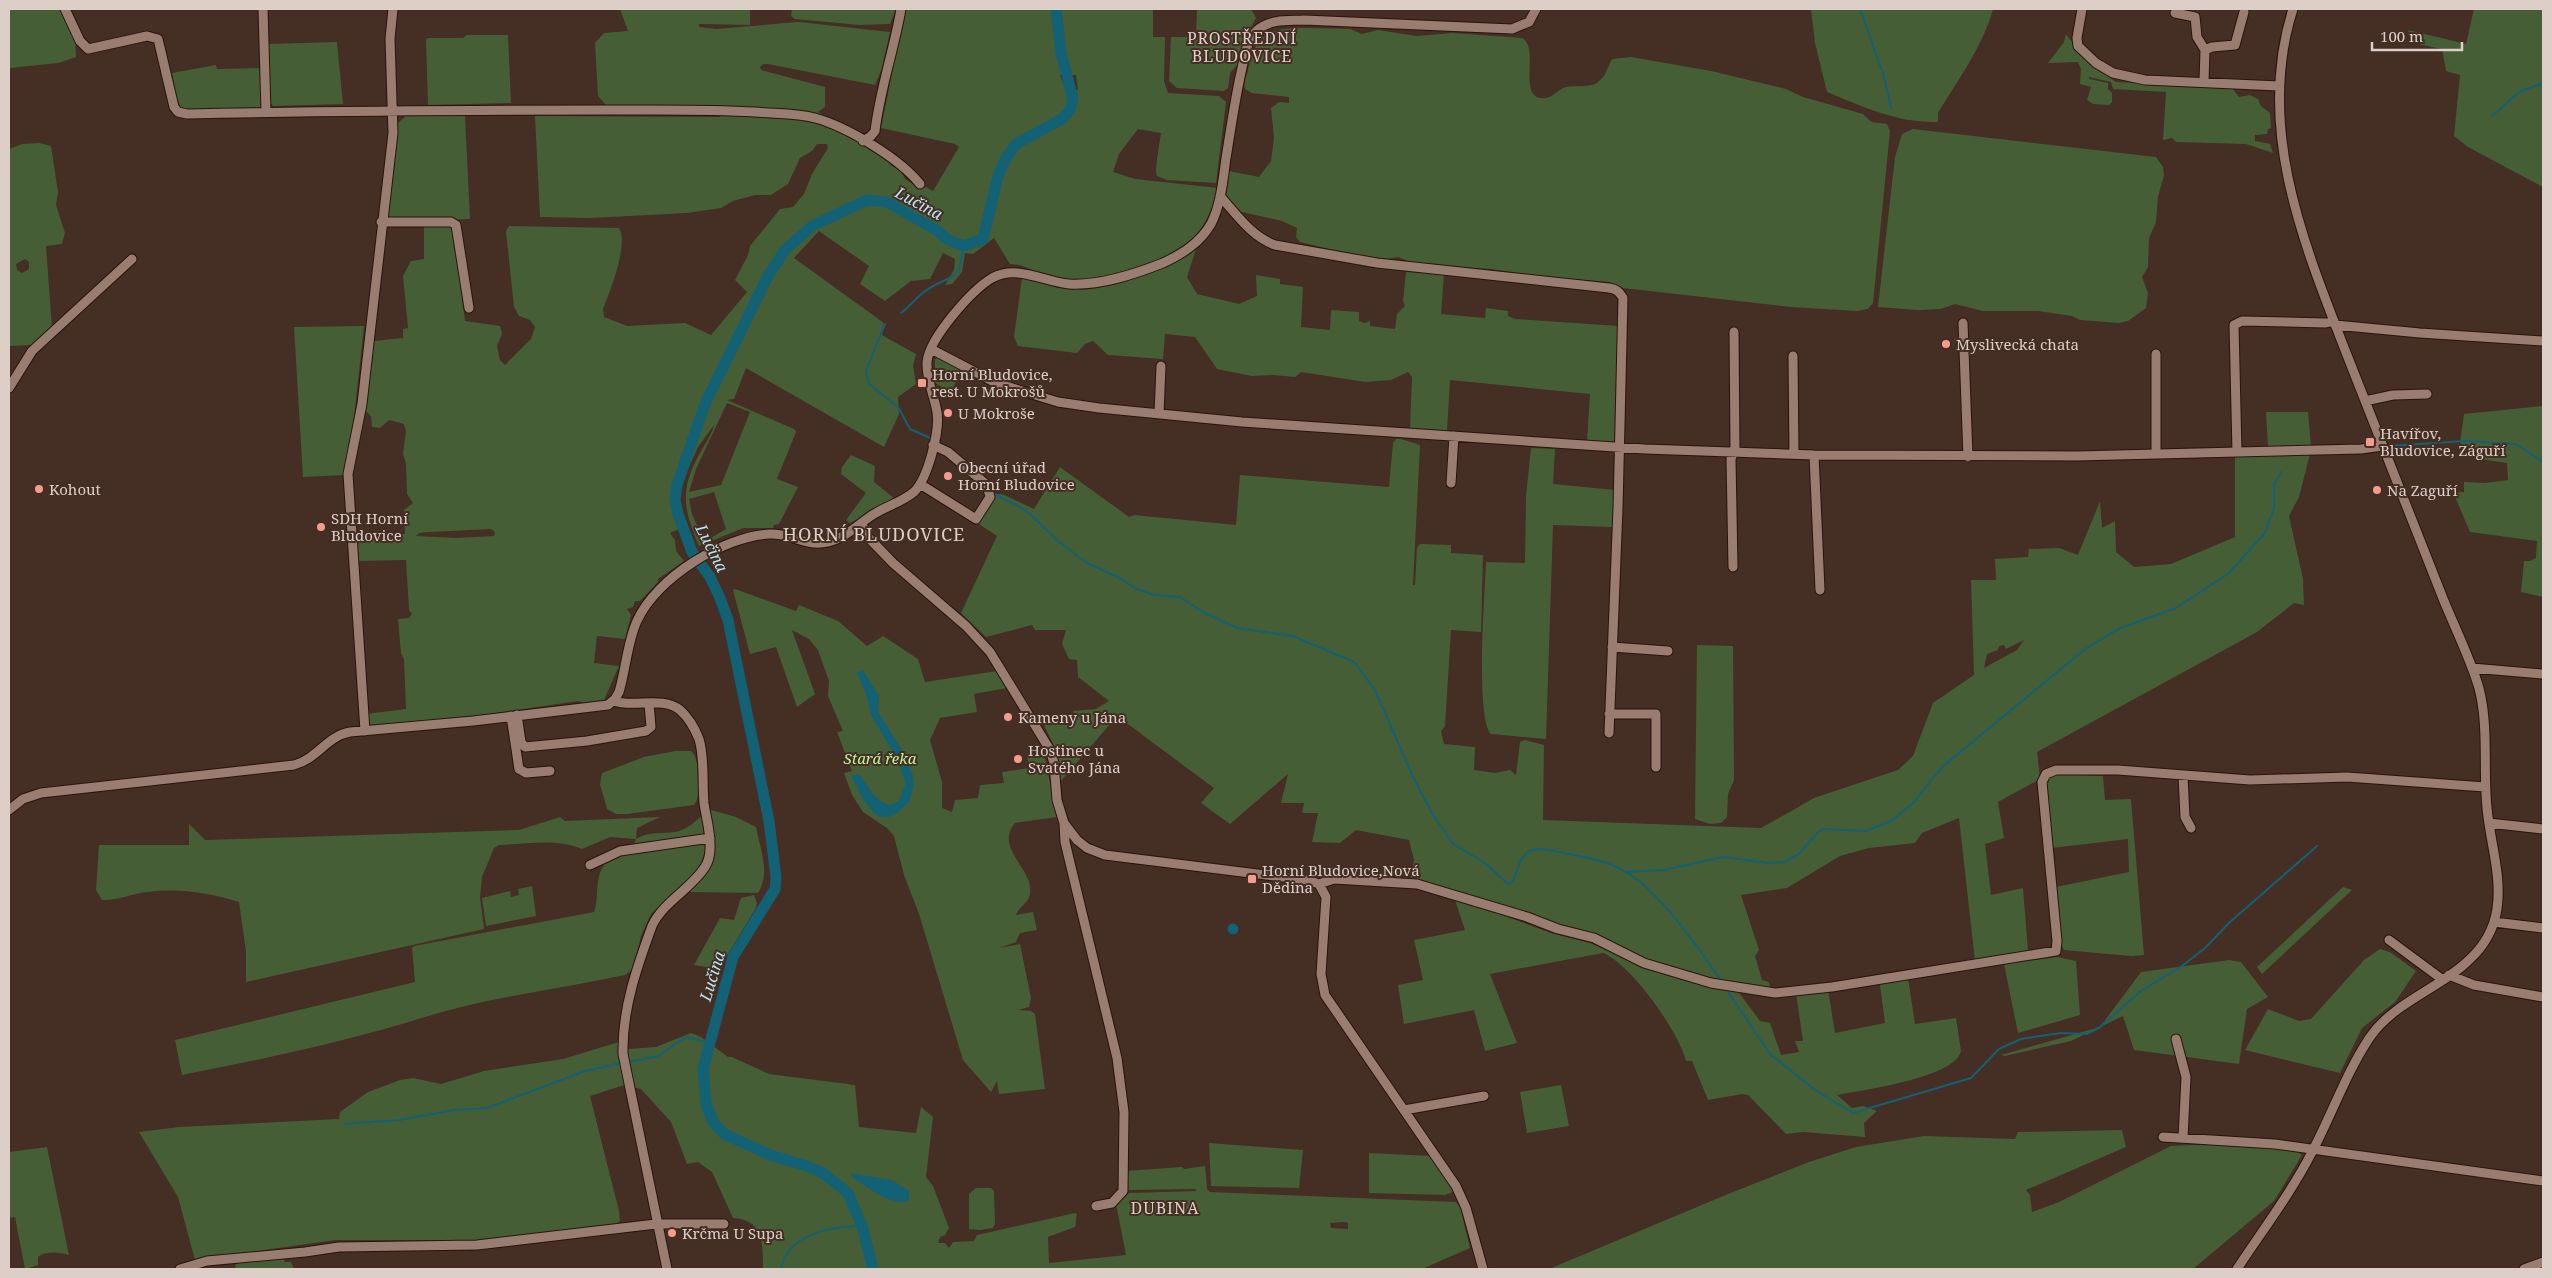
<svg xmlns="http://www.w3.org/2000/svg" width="2552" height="1278" font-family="'Noto Serif',serif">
	<rect width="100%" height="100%" fill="#452e23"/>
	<!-- green -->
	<path fill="#465e36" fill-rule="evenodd" d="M9 9H62L75 38 76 57 58 63 9 68Z
		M620 9H750V25L699 24V27L716 29 799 22 890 32 882 68 875 85 768 64H763L760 67 761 70 825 87V107L818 112 862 137 890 161V165L900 170 905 179 921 189 924 186 933 191 959 147 955 144 881 128 905 9H1153V37H1165L1164 81 1168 93 1219 96 1226 102 1216 183 1167 180 1157 176C1154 171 1160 142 1161 133L1138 129 1119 154 1113 172 1135 179 1218 188C1211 215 1202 233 1179 251L1183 257 1196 249 1187 277 1197 294 1239 304 1257 296 1256 275 1280 279V284L1303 287 1301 327 1330 330 1331 310 1359 312V321L1365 323 1370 321V326L1395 329 1397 314 1405 306 1403 301 1406 272 1439 274H1444L1441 314 1485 318 1486 308 1508 311V316L1515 319 1618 326 1616 440 1615 443 1587 441 1590 394 1450 380 1447 431 1410 428 1412 377 1408 372 1391 380 1366 382 1301 372 1295 377 1273 375 1252 376 1217 369 1195 337 1165 334 1163 359 1108 355 1093 341 1085 344 1077 353 1018 346 1014 337 1022 278C1054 286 1082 291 1114 282 1092 281 1069 281 1047 276 1034 272 1024 264 1010 264L994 238 973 254 965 253 962 272 952 284 945 285 954 270 955 259 943 253 930 279 911 281 885 301 860 284 869 266 819 231 794 258 884 323 880 334 916 354 913 366 916 384 898 397 899 414 884 447 746 368 734 399 727 400 794 429 796 432 777 479 798 487 779 524 774 525 773 528H743L699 546C684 510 679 491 699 455 704 445 712 435 714 425L698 447 677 494 684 527 670 533 675 540 676 551 684 561 658 579V582L640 601H635L633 607 627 609 631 615 625 639 597 636 594 663 619 666 604 700 585 703 578 701 462 718 448 720 445 718 441 720 371 726 367 714 406 709 404 659 401 653 398 619 409 618 412 614 409 610 406 560 358 561 356 548 364 535 405 534 404 510 413 503 407 494 406 464 403 454 406 431 404 424 389 420 380 428 372 427 371 416 366 411 374 341 403 338V329L408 328 403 276 411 261 424 259V226L445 225 453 229 465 321 500 326 502 334 497 346 500 360 505 365 531 339 535 327 530 320 519 316 514 307 506 231 509 226 619 228C629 243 610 292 603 309L604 317 627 326 685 323 711 335 747 292 735 280 748 255 750 246 780 209 793 207 804 194 812 174 828 148 827 144H817L812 151 800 158 788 184 771 195H755L733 201 721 208 687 213 590 218 540 217 535 116 720 117 721 108 606 105 598 96 595 43 604 33 628 31ZM1060 75H1076L1078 90H1066ZM727 403 750 412 721 485 689 492 696 469ZM714 492 726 529 704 542 692 514 689 499ZM491 529 495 532 494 536 456 538 416 536 419 533 429 532Z
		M792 9H896L890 24 860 25 795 19 791 16Z
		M1197 9H1251L1256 18 1245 38 1237 65 1230 73 1228 88 1224 91 1177 88 1169 81 1171 37H1196Z
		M1811 9H1993C1983 46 1958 80 1938 113V122C1897 123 1864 107 1827 92L1815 43Z
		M2474 9H2543V187L2468 147 2454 136 2460 75 2446 71 2442 49 2413 43 2408 30 2466 44Z
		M1311 28 1350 29 1362 34 1378 30 1416 36 1453 33 1522 38C1541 48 1515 102 1546 98 1553 97 1559 89 1566 87 1576 85 1587 88 1597 83L1604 76 1612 59 1631 57 1711 71 1786 89 1803 97 1863 114C1875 126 1871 121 1887 124L1890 131 1873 303 1868 309 1857 311 1791 307 1623 288 1609 282 1537 276 1491 269 1440 266 1411 262 1398 257 1387 259 1366 258 1300 242 1296 237 1297 228 1282 221 1238 211 1226 197 1229 171 1259 177 1271 161 1274 138 1271 108 1279 102 1289 103V97L1252 93 1245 89C1243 80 1247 77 1248 70 1257 29 1272 28 1311 28Z
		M2066 34 2079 52 2096 68 2116 82 2233 89 2239 97 2250 95 2258 99 2261 106 2270 113 2271 128 2268 129 2267 134 2255 135V141L2270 144 2273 153 2246 144 2176 142 2172 138 2163 140 2166 92 2113 89 2111 82 2089 77V79L2108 83V89L2112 93V102L2109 105 2093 104 2087 100 2091 87 2080 84 2081 69 2078 62 2048 63 2064 42Z
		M467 35H508L511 103 428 105 426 40 428 38H463Z
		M337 42 343 104 273 106 269 101 267 44Z
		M216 65 217 69 262 68 263 106 261 109C245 110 191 117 181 108 175 102 174 82 172 73Z
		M407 115 465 116 470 219 441 220 387 218 398 123Z
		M1913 129 2156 157 2163 167 2164 176 2158 196 2156 222 2149 238 2148 267 2142 277 2148 293 2146 308 2128 321 2119 323 2080 320 2072 316 2038 311H1983L1955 304 1941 309 1918 310 1878 307 1895 157 1902 134Z
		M39 143 51 146 58 192 56 205 65 233 62 244 46 246 52 328 34 345 9 346V149L22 144ZM25 259 29 262V269L22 273 17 270 16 264Z
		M364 326 351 445 345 475 303 477 294 327Z
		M939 357 962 369 951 392 935 383V359Z
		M2543 406V597L2521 592 2524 561H2530L2536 558 2537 541 2470 532 2453 492H2464V482L2485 483 2508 480 2507 463 2480 459 2471 449 2460 443 2464 414Z
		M2266 412H2308L2311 446 2268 447Z
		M1401 439 1420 445 1413 585H1415L1417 548 1420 544 1451 545V553L1483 555 1481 632 1451 630 1445 726 1441 731 1444 744 1475 747 1474 770 1495 773 1510 770 1516 775 1520 742 1525 740 1544 745 1543 820 1761 828 1814 798 1898 770 1913 756 1933 703 1974 675 1971 580H1996L1995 559 2028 557 2029 549 2059 548 2078 555 2100 501 2102 528 2115 521 2116 552 2134 567 2171 564 2235 537V457L2310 454 2299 497 2289 516 2303 579 2304 605 2294 603 2257 632 2037 752 2040 779 1998 802 2004 838 1985 844 1991 895 2023 888 2028 951 1975 961 1959 818 1922 833 1915 843 1869 848 1840 856 1787 888 1741 895 1759 950 1755 956 1762 980 1769 982 1771 990 1734 986 1760 1021 1770 1023 1781 1055 1799 1052 1795 1041H1803L1796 993 1828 989 1835 1033 1885 1023 1880 985 1882 982 1908 978 1915 1024 1956 1018 1961 1051C1955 1078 1862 1090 1837 1095L1852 1108 1863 1106 1877 1111 1864 1123 1865 1137 1803 1132 1786 1134 1748 1095 1742 1094 1708 1100 1692 1061H1686C1679 1032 1631 964 1603 953L1490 974 1517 1043 1485 1051 1474 1010 1404 1024 1398 985 1423 980 1414 940 1465 930 1454 897 1551 933 1590 943 1617 954 1650 961 1567 929 1410 881 1414 860 1409 840 1356 830 1340 843 1312 842 1318 813H1302L1304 803H1281L1288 774 1230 824 1201 803 1214 788 1117 716 1061 781 1056 750 1043 723 1074 719 1073 711 1096 709 1109 701 1078 677 1077 660 1069 659 1062 644 1066 630H1035L1032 625 986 637 961 613 997 536 976 522 995 494H1002L1034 509 1060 467 1129 517 1134 515 1236 525 1240 475 1389 487 1393 443 1396 439ZM2024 640 2017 650 1984 668 1987 654 1998 650 1999 646 2004 645 2006 649Z
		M1531 448 1555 449 1553 484 1615 490 1612 527 1553 525 1546 739 1491 734C1475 718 1485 590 1486 562L1525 563 1526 496Z
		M851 455 875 466 874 482 895 499 850 523 846 520 866 493 841 474 842 467Z
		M735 589 796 611 799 605 838 621 867 646 883 636 918 659 925 682 997 671 1007 688 974 694 977 712 940 718 930 740 942 782V808L952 812 955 800 978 798 980 785 1004 783 1002 772 1029 768 1027 755 1044 753 1057 817 1015 823C995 846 1029 867 1030 888 1032 903 1020 904 1016 915L1033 912 1037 930 1020 933 1016 942 1000 948 1020 944 1031 998 1029 1007 1018 1010 1031 1011 1035 1014 1045 1089 999 1094 997 1081 991 1092 963 1060 919 914 904 875 894 836 887 828 863 812 852 795 844 773 852 771 837 732 843 731 828 696 829 681 818 650 809 639 792 630 815 694 797 707 776 647 750 654 733 590Z
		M1697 645 1733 646 1734 780 1728 794 1727 817 1721 823 1710 824 1695 819Z
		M675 751H691C700 757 702 797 694 805L627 814H616L607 809 600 784 602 773 644 757Z
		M2052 774 2103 776 2105 800 2131 799 2144 955 2131 956 2064 950 2061 944 2056 887 2129 872 2128 839 2052 848 2045 781Z
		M711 810 736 817 756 827C760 849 771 873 758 893L690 892C698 880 716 858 715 842 714 832 706 820 711 810Z
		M703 815 704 835 634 844 636 839 610 837 582 849C556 838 526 844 499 845L494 848 482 877 480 897 484 929 246 982V951L239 902C210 893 178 888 148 892 133 893 117 901 102 900L96 890 99 845H189V824L205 840 519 830 560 817 565 821 660 817 637 828 636 839C651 830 664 835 679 831 689 828 695 821 703 815Z
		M703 843 706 848 700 867 695 874 651 914 641 936 633 969 625 975C559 989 490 997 425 1017 345 1042 264 1059 182 1075L175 1040 415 982 412 948 414 946 594 912C601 893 591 872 613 856Z
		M532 886 536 916 486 926 482 898 510 891 511 897 519 895 518 889Z
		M2343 887 2352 890 2262 974 2257 967Z
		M754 895 757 903 756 908 719 969 694 965 720 918 734 920 741 898Z
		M2380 949 2390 952 2416 971 2395 1002 2362 1028 2340 1073 2245 1050 2268 1009 2299 1021 2311 1019 2364 960Z
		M2057 957 2076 961 2080 1015 2018 1033 2004 964Z
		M2229 960 2241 962 2268 997 2247 1009 2239 1064 2134 1050 2123 1016 2071 1041 2005 1056 2001 1055 2100 1027 2141 972Z
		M691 1033 701 1037 728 1057H732L769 1074 855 1085 859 1127 916 1133 921 1107 933 1117 926 1177 933 1186 949 1228 945 1235 940 1237 938 1243H945L949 1248 953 1242 974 1241 977 1235 1075 1213 1077 1214 1075 1227 1048 1237 1049 1263 1126 1255 1116 1204 1129 1193 1197 1191 1195 1189 1128 1190 1126 1171 1182 1167 1184 1169 1205 1166 1207 1189 1210 1192 1456 1202 1460 1207 1470 1248 1422 1269H763C763 1243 764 1220 733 1218L712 1172 698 1162 687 1164 671 1122 641 1089 624 1085 590 1096 619 1211 620 1221 616 1224 487 1240H335L195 1260 178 1197 139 1132 179 1127 339 1119 340 1112 368 1092 400 1080 413 1078 441 1084 484 1071 563 1059 619 1042 628 1049 656 1047ZM1345 1222 1348 1223V1229L1331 1228 1330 1223Z
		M1561 1085 1569 1126 1527 1133 1520 1092Z
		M2122 1130 2126 1147 2026 1190 2030 1195 2032 1212 2059 1202 2171 1146 2215 1144 2281 1149 2298 1152 2302 1155 2274 1201 2193 1269H1549L1728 1194 1809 1162 1856 1147 1924 1136 2015 1139 2018 1132Z
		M1209 1143 1303 1150 1299 1188 1211 1186Z
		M47 1147 69 1255C59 1252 45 1251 38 1257V1265L25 1269 15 1217 9 1218V1152Z
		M1369 1153 1431 1156 1455 1191 1445 1195 1369 1193Z
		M976 1188H991L994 1191 995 1224 993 1228 980 1230 969 1229V1194Z
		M283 1258 285 1262H291L294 1269H235L236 1263Z"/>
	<!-- water -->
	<path fill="#126174" d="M863 670 879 696 878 712 904 753 913 775 914 785 909 802 898 812 889 817H881L874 813 863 799 851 775H860C869 788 875 801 890 805L899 801 906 783 895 755 872 717 865 691 857 673Z
		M1227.5 929a5.5 5.5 0 1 1 11 0a5.5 5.5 0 1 1-11 0Z
		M850 1173 892 1180 909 1191V1200C892 1208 867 1186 853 1178Z"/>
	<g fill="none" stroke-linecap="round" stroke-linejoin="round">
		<!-- stream -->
		<path stroke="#126174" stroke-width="2" d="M1860 9 1883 73 1891 108
			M2492 116 2519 92 2543 83
			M901 313C909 307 916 298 924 292 950 272 960 287 963 246
			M885 324 867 368 866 374 869 384 898 407 910 429 930 438
			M2389 446 2464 441 2516 444 2543 462
			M995 494 1027 511 1057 540 1087 563 1118 577 1135 588 1154 595 1180 597 1203 612 1237 628 1293 636 1354 662 1375 690 1414 779 1433 815 1453 844 1485 863 1508 884 1513 881C1526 845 1527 846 1564 853 1585 857 1608 861 1626 872 1660 892 1699 948 1721 981
			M1627 872 1664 870 1723 857 1768 863 1784 862 1799 854 1818 832 1824 829 1866 831 1893 820 1913 803 1942 767 2084 650 2118 629 2176 608 2229 573 2265 533 2274 508V485L2281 472
			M1726 989 1770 1054 1815 1090 1853 1113 1971 1078 1999 1049 2021 1039 2061 1033 2087 1034 2100 1027 2141 991 2182 966 2205 948 2230 922 2317 846
			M628 1062 658 1056 686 1037 709 1043
			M345 1124 399 1120 454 1110 487 1108 585 1071 621 1063
			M781 1269C788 1233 830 1227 862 1226"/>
		<!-- river -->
		<path stroke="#126174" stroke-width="11" d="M873 1269 862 1226 848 1193 823 1173 807 1166 770 1155 724 1134 713 1122 706 1103 703 1069 733 957 775 889 776 877 769 821 728 620 720 598 710 577 692 552 678 514 675 500 677 485 705 404 768 276 785 250 812 226 867 200 887 202 938 231 947 239 963 246 983 239 998 176 1006 158 1016 144 1062 119 1070 110 1073 98 1061 53 1056 9"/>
		<defs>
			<path id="minor" d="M65 9 80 41 88 49 147 36 158 39 174 107 178 112 187 114C327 111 467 110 607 110 657 110 706 109 755 112 775 114 796 113 815 118 848 127 900 159 920 184
				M263 9 266 112
				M2082 9 2077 38 2078 46 2096 63 2113 73 2145 80 2279 86
				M2175 13 2195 17 2197 37 2205 50
				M2204 82 2205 50 2212 47 2235 45 2244 12
				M863 141 871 136 875 131C880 89 894 50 901 9
				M1220 196C1236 214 1252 237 1275 245L1377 263 1609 288C1616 289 1619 291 1623 298L1618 508 1609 733
				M381 222H451L456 225 469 308
				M1963 323 1968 457
				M2335 325 2420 333 2543 341
				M931 349 996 383 1058 402 1099 408 1242 422 1645 449 1814 455 2077 456 2361 449 2383 446
				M2156 354V454
				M1793 356 1794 454
				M9 388 32 351 132 259
				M2365 401 2393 395 2427 394
				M1159 414 1161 366
				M2237 452 2234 325 2242 321 2326 323 2334 321
				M1814 455 1820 590
				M1451 483 1454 436
				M920 484 976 519 990 497 987 485 948 452 933 445
				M862 523 865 534 893 563 966 626 990 652 1050 750 1054 763 1057 800 1064 823 1077 840 1087 848 1105 855 1307 880 1319 884 1326 897 1321 974 1325 995 1456 1186 1466 1208 1483 1269
				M1733 567 1731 459 1735 448 1734 332
				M1612 647 1668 651
				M2472 668 2543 674
				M613 701C633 708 663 696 680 710 688 717 695 729 699 739 705 759 702 782 704 803 706 818 711 833 710 849 710 854 708 862 705 867 691 889 663 902 652 926 637 967 622 1009 623 1054L667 1269
				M1609 714H1656V767
				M517 715 521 742 525 747 587 741 646 731 651 727 649 704
				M511 716 519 769 526 773 550 771
				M365 731 348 474 362 404 393 133 390 39 393 9
				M2183 776 2185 817 2191 828
				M9 810 23 799 41 793 294 765C317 759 327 736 350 732L473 721 608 705 615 699 619 692C626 669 627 643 637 621 656 578 724 536 770 534 786 533 799 542 814 543 840 545 855 526 874 514 887 506 902 502 914 492 928 478 940 431 937 412 934 395 926 379 927 362 929 338 972 290 992 278 1017 264 1044 282 1069 284 1100 286 1135 274 1163 263 1182 254 1200 243 1211 224 1221 204 1223 180 1226 158 1231 128 1235 98 1242 68 1245 55 1247 37 1260 28 1272 19 1290 21 1304 20L1512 29 1529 22 1536 9
				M1064 823 1065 842 1117 1058 1124 1112 1123 1191 1112 1203 1096 1206
				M2489 823 2543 829
				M590 865 620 851 710 838
				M1319 884 1334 879 1417 884 1527 917 1558 929 1594 938 1644 963 1711 983 1775 993 1832 987 2056 951 2057 941 2042 782 2046 774 2056 770H2118L2250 780 2347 777 2485 787
				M2494 922 2543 928
				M2389 940 2443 980
				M2449 975 2474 985 2543 997
				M2176 1039 2186 1077 2183 1138
				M1404 1110 1484 1096
				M2163 1137 2275 1144 2543 1181
				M180 1269 207 1261 305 1252 339 1247 477 1245 656 1224H724
				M2237 1269C2262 1231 2291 1193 2312 1152 2332 1114 2346 1073 2370 1037 2394 1002 2441 988 2470 959 2484 946 2494 928 2497 909 2502 875 2490 842 2487 808 2483 769 2489 727 2479 688 2470 658 2456 630 2444 601 2412 519 2379 437 2347 355 2304 244 2255 128 2293 9
				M2524 1269 2543 1262"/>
		</defs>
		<!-- minor casing -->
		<use href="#minor" stroke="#2a150c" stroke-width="11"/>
		<!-- minor -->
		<use href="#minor" stroke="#997d71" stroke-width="9"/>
	</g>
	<!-- markers -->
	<g fill="#f59c90" stroke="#452e23" stroke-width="2">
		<circle cx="1946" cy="344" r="5"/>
		<rect x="917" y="378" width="10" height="10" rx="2.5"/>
		<circle cx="948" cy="413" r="5"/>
		<rect x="2365" y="437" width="10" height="10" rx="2.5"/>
		<circle cx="948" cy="476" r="5"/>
		<circle cx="39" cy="489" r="5"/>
		<circle cx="2377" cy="490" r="5"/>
		<circle cx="321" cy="527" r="5"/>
		<circle cx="1008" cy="717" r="5"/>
		<circle cx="1018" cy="759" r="5"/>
		<rect x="1247" y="874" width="10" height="10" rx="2.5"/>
		<circle cx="672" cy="1233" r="5"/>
	</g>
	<g text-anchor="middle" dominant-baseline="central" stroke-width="4" stroke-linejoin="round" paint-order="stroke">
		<!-- poi labels -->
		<g font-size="15" fill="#decec8" stroke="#452e23" text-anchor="start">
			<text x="1956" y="344">Myslivecká chata</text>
			<text x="932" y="374">Horní Bludovice,<tspan x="932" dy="17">rest. U Mokrošů</tspan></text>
			<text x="958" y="413">U Mokroše</text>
			<text x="2380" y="433">Havířov,<tspan x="2380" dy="17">Bludovice, Záguří</tspan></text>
			<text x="958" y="467">Obecní úřad<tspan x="958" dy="17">Horní Bludovice</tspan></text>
			<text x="49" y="489">Kohout</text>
			<text x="2387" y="490">Na Zaguří</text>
			<text x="331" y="518">SDH Horní<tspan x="331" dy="17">Bludovice</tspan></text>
			<text x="1018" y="717">Kameny u Jána</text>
			<text x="1028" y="750">Hostinec u<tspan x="1028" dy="17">Svatého Jána</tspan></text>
			<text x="1262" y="870">Horní Bludovice,Nová<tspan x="1262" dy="17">Dědina</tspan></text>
			<text x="682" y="1233">Krčma U Supa</text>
		</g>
		<!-- park labels -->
		<g font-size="15" font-style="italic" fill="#bff39c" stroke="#452e23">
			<text x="880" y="758">Stará řeka</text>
		</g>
		<!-- neighbourhood labels -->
		<g font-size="16" letter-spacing="1" fill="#decec8" stroke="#452e23">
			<text x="1242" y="38">PROSTŘEDNÍ<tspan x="1242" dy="18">BLUDOVICE</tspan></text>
			<text x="1165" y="1208">DUBINA</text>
		</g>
		<!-- water labels -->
		<g font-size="16" font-style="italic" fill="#b9e6f5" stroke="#452e23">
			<text transform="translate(919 203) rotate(28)">Lučina</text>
			<text transform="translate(712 548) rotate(63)">Lučina</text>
			<text transform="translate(712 976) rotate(-73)">Lučina</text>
		</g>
		<!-- quarter labels -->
		<g font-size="18" letter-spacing="1" fill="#decec8" stroke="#452e23">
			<text x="874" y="534">HORNÍ BLUDOVICE</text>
		</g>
	</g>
	<!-- border -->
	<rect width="2552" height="1278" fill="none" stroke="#decec8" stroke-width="20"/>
	<!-- scale -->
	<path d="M2372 42v8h90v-8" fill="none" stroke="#decec8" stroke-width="2.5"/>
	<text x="2380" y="42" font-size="15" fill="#decec8" stroke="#452e23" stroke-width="4" paint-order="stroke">100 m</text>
</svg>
